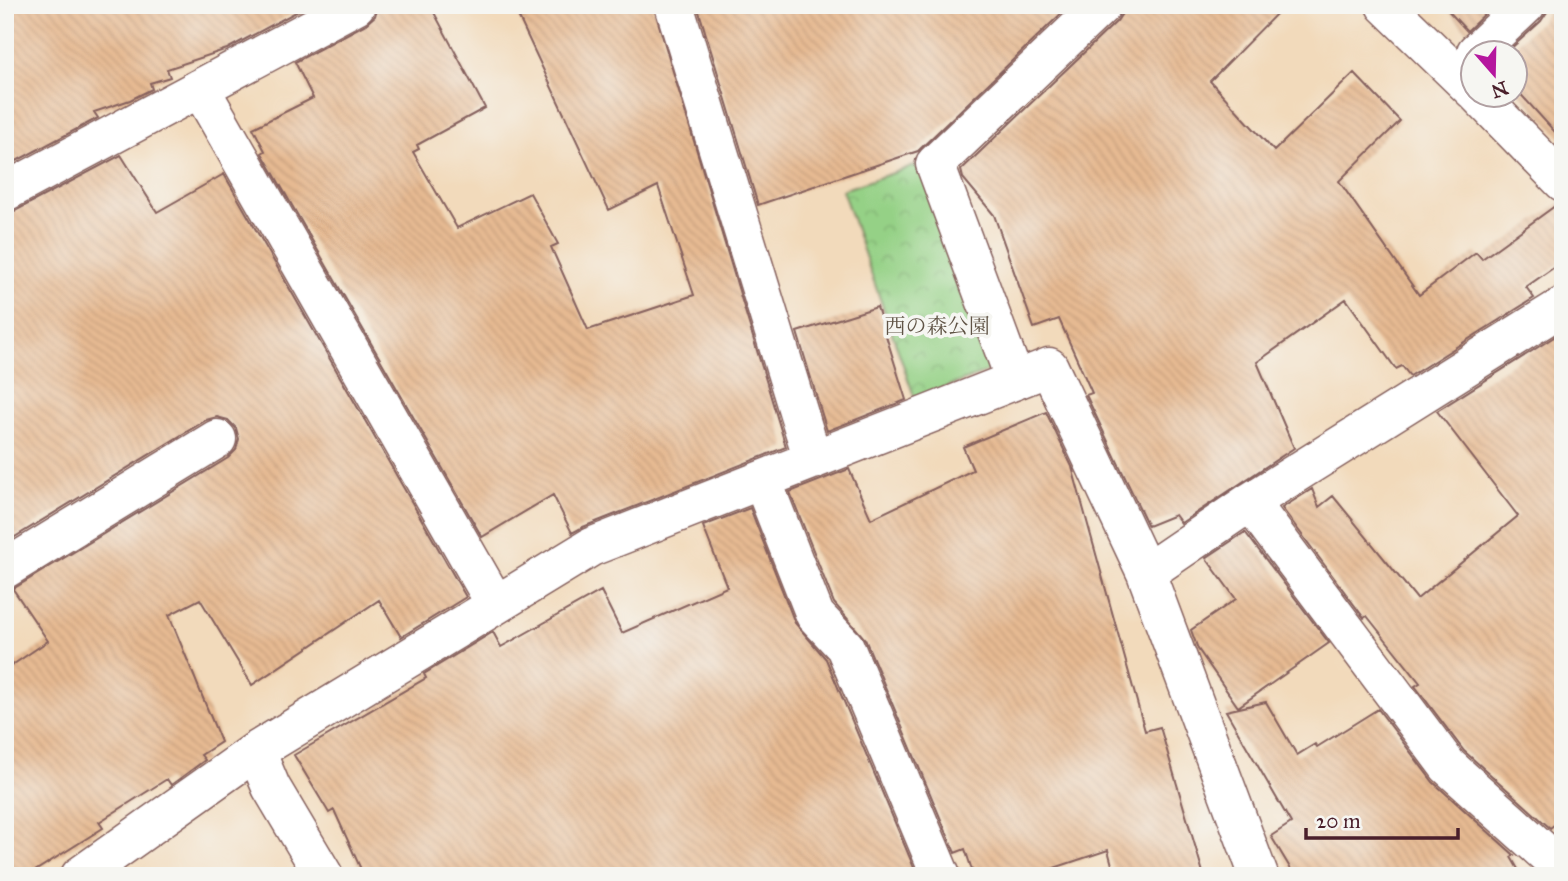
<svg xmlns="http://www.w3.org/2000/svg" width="1568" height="881" font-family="'IM FELL Great Primer','Noto Serif JP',serif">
	<defs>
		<pattern id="park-crowns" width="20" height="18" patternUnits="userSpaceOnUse" patternTransform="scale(1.75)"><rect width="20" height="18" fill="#95d186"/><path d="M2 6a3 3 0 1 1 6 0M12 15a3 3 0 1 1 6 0" fill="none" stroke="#82b374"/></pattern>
		<pattern id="building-back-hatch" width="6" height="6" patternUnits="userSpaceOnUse" patternTransform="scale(1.75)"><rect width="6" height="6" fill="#e6ba92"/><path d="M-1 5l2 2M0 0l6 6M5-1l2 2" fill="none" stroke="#c79f7e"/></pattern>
	</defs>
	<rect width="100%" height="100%" fill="#f6f6f2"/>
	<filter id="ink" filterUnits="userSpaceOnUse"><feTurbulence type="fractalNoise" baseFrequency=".0143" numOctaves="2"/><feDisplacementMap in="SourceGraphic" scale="14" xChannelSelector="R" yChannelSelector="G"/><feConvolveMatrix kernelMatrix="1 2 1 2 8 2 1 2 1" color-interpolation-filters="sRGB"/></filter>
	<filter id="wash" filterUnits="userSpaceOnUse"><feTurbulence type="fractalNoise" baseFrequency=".00686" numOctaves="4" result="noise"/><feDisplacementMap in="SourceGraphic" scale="28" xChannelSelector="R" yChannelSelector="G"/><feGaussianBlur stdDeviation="1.57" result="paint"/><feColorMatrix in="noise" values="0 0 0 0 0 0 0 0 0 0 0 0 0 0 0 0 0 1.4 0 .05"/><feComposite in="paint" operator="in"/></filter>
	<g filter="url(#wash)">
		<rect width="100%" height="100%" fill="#f2dabb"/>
		<!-- park -->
		<path fill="url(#park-crowns)" stroke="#707858" stroke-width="2" d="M926 162 1000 367 915 399 842 190Z"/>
		<g id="blocks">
			<!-- building -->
			<path fill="url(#building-back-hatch)" d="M5 5H309L227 49 167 69 170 77 150 83 152 89 130 100 94 112 98 118 5 167Z
				M378 5H430L485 108 417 145 419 149 413 152 457 228 530 193 558 244 551 247 588 330 694 295 658 186 609 210 513 5H653L786 447 583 527 572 533 553 495 482 537 262 153 265 151 253 128 313 98 295 62 366 24 375 16Z
				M697 5H1070L918 151 758 205Z
				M1123 5H1285L1210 81 1274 151 1354 73 1400 121 1339 181 1419 295 1476 252 1482 259 1559 203H1563V261L1526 287 1534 298 1410 376 1402 366 1396 369 1346 299 1257 362 1294 448 1181 523 1175 515 1148 526 1086 395 1092 393 1059 319 1034 328 994 215 963 178 961 170 1117 21 1123 12Z
				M1443 5H1494L1467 31Z
				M1547 5H1563V141L1516 89V52H1507L1541 21 1547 12Z
				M121 155 157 212 224 174 466 597 401 637 379 600 252 685 200 599 169 615 221 742 201 755 205 760 171 785 167 779 99 822 103 828 27 876H5V670L48 641 13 589 228 458 236 450 239 439 236 428 228 420 217 417 206 420 5 543V214L15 211Z
				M877 307 906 400 827 431 797 332Z
				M1562 332 1563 818 1550 828 1464 751 1415 686 1420 683 1367 616 1364 618 1282 508 1312 489 1319 507 1333 496 1417 599 1518 516 1437 411Z
				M1046 412 1075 473 1073 471 1145 731 1160 727 1204 876H1115L1108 850 1030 876H974L965 849 955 853 865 639 834 603 790 492 849 469 871 519 973 470 963 447Z
				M750 508 795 623 826 659 915 870 900 876H364L334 810 329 813 294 755 426 678 424 674 493 632 501 647 601 591 622 633 727 587 703 526Z
				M1245 532 1329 643 1238 707 1198 649 1191 630 1236 599 1206 558Z
				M1266 702 1297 755 1315 744 1317 747 1378 709 1433 782 1514 855 1511 857 1522 876H1295L1271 836 1291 823 1226 711Z"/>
		</g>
	</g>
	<g filter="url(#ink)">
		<use href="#blocks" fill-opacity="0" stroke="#85605d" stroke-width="2"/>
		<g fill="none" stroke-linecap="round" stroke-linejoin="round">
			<defs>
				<path id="minor" d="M674 5 813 460
					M1385 5 1474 91
					M1476 52 1526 5
					M200 88 496 605
					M1477 94 1563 182
					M5 192 356 5
					M1015 380 935 164 1102 5
					M762 480 815 615 845 647 941 876
					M1250 502 1448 766 1563 869
					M5 569 217 439
					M1146 573 1250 502 1563 306
					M256 751 271 787 324 876
					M80 876 256 751 591 547 1049 367 1146 573 1259 876"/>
			</defs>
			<!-- minor casing -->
			<use href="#minor" stroke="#85605d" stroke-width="41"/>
			<!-- minor -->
			<use href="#minor" stroke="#fff" stroke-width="38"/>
		</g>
	</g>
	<g text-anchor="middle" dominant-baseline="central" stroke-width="7" stroke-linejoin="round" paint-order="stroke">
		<!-- park labels -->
		<g font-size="21" fill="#605446" stroke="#f6f6f2">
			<text x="937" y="326">西の森公園</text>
		</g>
	</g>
	<!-- margin -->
	<rect width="1568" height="881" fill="none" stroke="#f6f6f2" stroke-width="28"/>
	<!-- north arrow -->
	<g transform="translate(1494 74) rotate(160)"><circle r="33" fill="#f6f6f2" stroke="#b1a0a2" stroke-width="2"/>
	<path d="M0-5L12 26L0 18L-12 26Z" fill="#b5179e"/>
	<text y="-10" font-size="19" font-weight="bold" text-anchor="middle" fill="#4a1f2b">N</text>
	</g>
	<!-- scale -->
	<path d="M1306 828v10h152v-10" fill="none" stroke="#4a1f2b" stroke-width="3.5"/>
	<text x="1316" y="828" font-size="21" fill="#4a1f2b" stroke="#f6f6f2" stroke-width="5" paint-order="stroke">20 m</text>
</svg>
